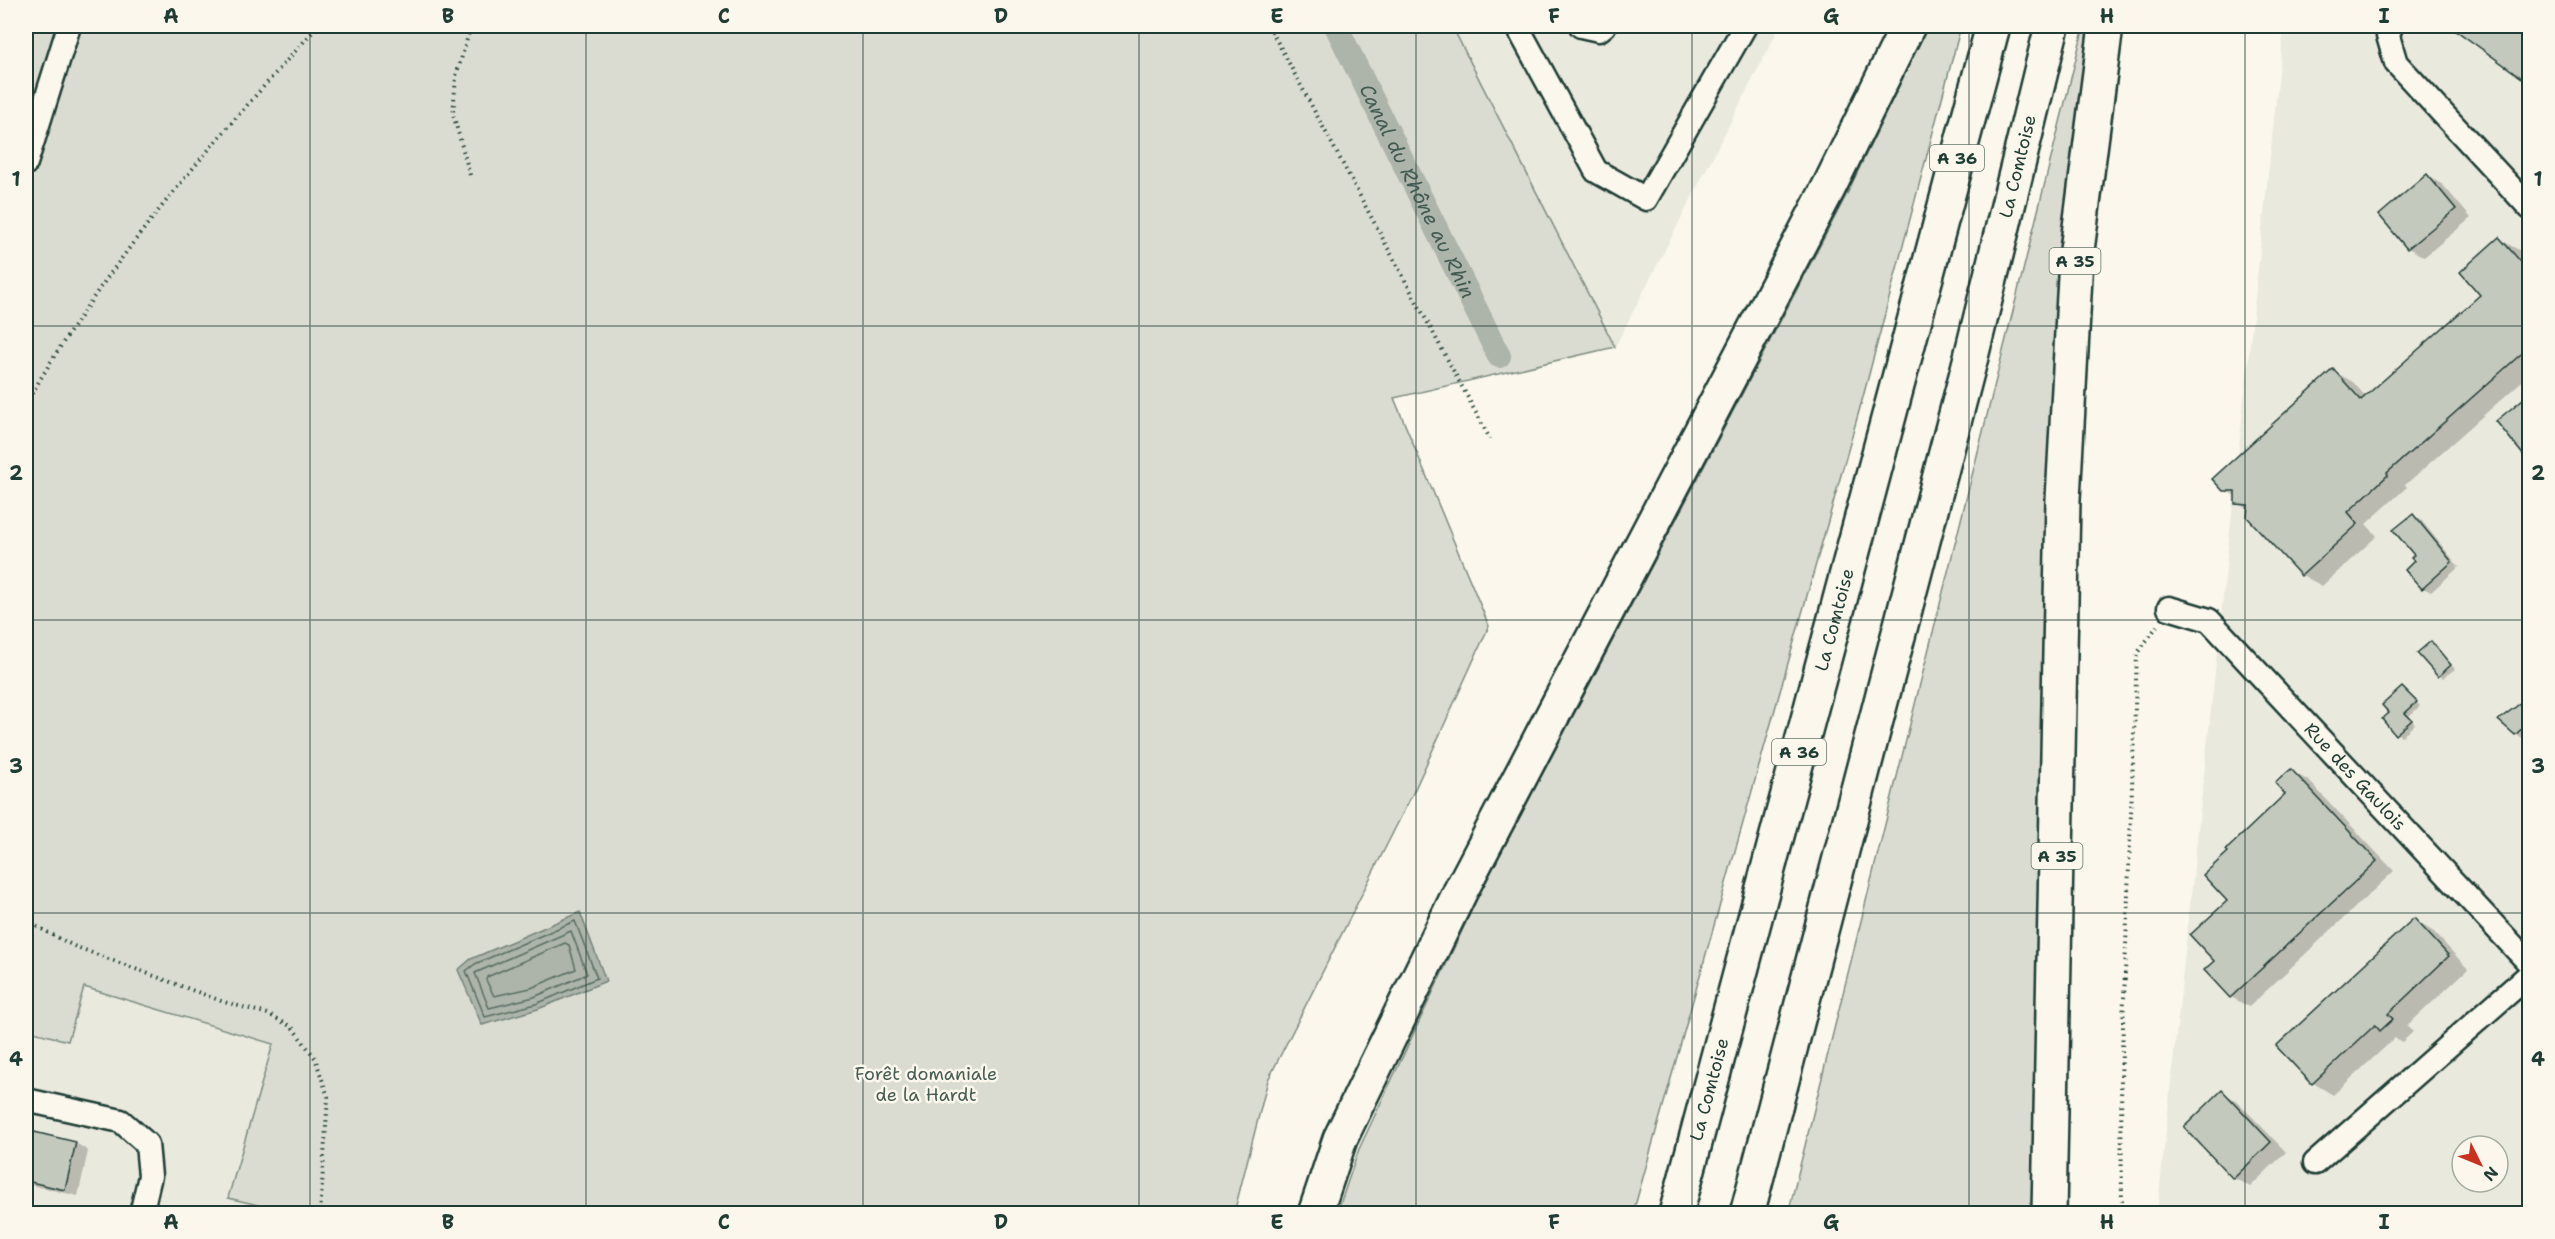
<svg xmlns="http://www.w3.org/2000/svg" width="2555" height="1239" font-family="'Shantell Sans',sans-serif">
	<rect width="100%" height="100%" fill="#fbf7ec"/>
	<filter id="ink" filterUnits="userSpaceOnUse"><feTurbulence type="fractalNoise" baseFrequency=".0167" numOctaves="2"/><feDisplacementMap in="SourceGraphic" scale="12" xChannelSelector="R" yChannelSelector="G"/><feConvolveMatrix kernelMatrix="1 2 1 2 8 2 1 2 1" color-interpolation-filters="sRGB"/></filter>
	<g filter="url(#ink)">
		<!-- built -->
		<path fill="#eae9de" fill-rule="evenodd" d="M1452 26H1780L1615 347Z
			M2284 26H2529V1213L2157 1214ZM2462 1146H2498V1182H2462Z
			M84 987 273 1044 228 1198 271 1208 270 1213H26V1030L68 1041Z"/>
		<!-- green -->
		<path fill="#dbdcd1" stroke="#7d8c82" stroke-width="1.5" d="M26 26H1452L1615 347 1394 398 1489 626 1415 789 1268 1080 1234 1213H270L271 1208 228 1198 273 1044 84 987 68 1041 26 1030Z
			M1928 26H1961L1863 397 1633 1213H1337L1359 1149 1478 897 1846 196Z
			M2084 26H2097L2036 1213 1788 1214Z"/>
		<!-- water -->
		<path fill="#adb4aa" stroke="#74847b" stroke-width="1.5" d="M580 912 606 981 538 1009 482 1025 458 970 471 959Z"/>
		<!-- shadow -->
		<path fill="#0003" d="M2453 26H2530V81Z
			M2428 176 2443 185 2471 218 2424 257 2408 248 2381 215Z
			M2499 239 2519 250 2527 259 2529 256 2530 374 2405 485 2407 487 2366 524 2377 536 2322 586 2302 575 2249 510 2237 503V497L2224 490 2333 371 2353 382 2366 397 2482 295Z
			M2530 396V460L2498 422Z
			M2413 515 2421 520 2459 567 2431 592 2423 588 2416 555Z
			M2431 643 2455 669 2443 678 2439 676Z
			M2402 689 2420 706 2409 716 2415 724 2401 737 2384 720 2391 713Z
			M2530 698V732L2522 738 2500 720Z
			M2291 771 2309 781 2394 871 2249 1007 2231 997 2216 961 2229 901 2287 795Z
			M2414 920 2434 932 2468 969 2407 1026 2413 1032 2402 1042 2395 1038 2333 1095 2313 1083Z
			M2222 1092 2237 1101 2286 1152 2250 1187 2234 1178 2186 1127Z
			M26 1132 76 1143 88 1151 78 1196 26 1184Z"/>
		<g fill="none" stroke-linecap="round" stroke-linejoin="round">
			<!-- shore -->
			<path stroke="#586d63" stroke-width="1.5" d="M575 921 597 978 536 1004 485 1017 466 971 475 964Z
				M571 931 587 974 534 997 489 1008 475 973Z
				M565 943 569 945 576 969 531 988 494 996 486 980 487 977Z"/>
			<!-- canal -->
			<path stroke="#adb4aa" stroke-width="24" id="s1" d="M1336 26 1499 356"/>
		</g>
		<!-- building -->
		<path fill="#c4c9be" stroke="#1f3d34" stroke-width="1.5" d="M2450 26H2529V83Z
			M2427 174 2456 209 2407 249 2379 215Z
			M2499 237 2521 262 2529 254V347L2387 473 2388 475 2348 512 2358 524 2301 576 2247 517 2248 505 2235 504V491H2223L2212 479 2333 369 2361 400 2480 295 2460 272Z
			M2529 394V462L2496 421Z
			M2413 514 2452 562 2422 589 2405 570 2414 561 2411 558 2414 555 2393 530Z
			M2431 641 2451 665 2438 677 2417 653Z
			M2402 687 2417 702 2405 713 2412 720 2395 735 2382 719 2389 713 2382 705Z
			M2529 697V722L2515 735 2498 720Z
			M2291 769 2377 861 2230 998 2204 970 2214 961 2190 935 2227 901 2203 875 2228 852 2226 850 2285 794 2275 783Z
			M2414 918 2449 956 2388 1014 2393 1019 2380 1031 2375 1025 2312 1084 2276 1046Z
			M2222 1090 2271 1142 2233 1179 2184 1127Z
			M26 1130 76 1142 65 1190 26 1181Z"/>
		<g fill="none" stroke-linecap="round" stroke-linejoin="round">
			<defs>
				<g id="minor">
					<path d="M1517 26 1596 171 1646 199 1745 26"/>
					<path d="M1581 26 1599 30 1604 26"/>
					<path d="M2391 26 2388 36 2396 63 2530 208"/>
					<path d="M26 163 69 26"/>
					<path id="s2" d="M2169 608 2209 620 2530 964"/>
					<path d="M26 1100 121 1121 147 1144 150 1176 141 1214"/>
					<path d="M2315 1163 2530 974"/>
				</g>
				<g id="highway">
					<path d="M1315 1214 1340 1139 1460 892 1829 187 1908 26"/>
					<path id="s3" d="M1676 1214 1993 26"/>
					<path id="s4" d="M1747 1214 1971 357 2052 26"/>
					<path d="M2049 1214 2063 499 2076 258 2106 26"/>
				</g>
			</defs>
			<!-- minor casing -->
			<use href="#minor" stroke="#1f3d34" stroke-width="27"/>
			<!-- highway casing -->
			<use href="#highway" stroke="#1f3d34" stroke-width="38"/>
			<!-- path -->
			<path stroke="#1f3d34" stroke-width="4" stroke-dasharray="1.5 4.5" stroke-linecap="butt" d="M1269 26 1490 439
				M470 175 453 114 456 76 471 26
				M26 404C104 265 212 143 318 26
				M26 921 74 946 224 1002 268 1014 292 1027 315 1058 328 1097 320 1214
				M2122 1214 2121 1079 2137 654 2157 626"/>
			<!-- minor -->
			<use href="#minor" stroke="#fbf7ec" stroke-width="22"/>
			<!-- highway -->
			<use href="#highway" stroke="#fbf7ec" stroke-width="33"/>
		</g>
	</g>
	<!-- grid -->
	<path fill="none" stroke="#1f3d34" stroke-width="1.5" stroke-opacity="0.55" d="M310 26V1214M586 26V1214M863 26V1214M1139 26V1214M1416 26V1214M1692 26V1214M1969 26V1214M2245 26V1214M26 326H2530M26 620H2530M26 913H2530"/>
	<g text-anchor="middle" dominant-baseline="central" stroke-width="5" stroke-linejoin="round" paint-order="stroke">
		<!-- shield labels -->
		<g fill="#fbf7ec" stroke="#61756b" stroke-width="1.5">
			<rect x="1930" y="145" width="54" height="26" rx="4.5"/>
			<rect x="2049.5" y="248" width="51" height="26" rx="4.5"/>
			<rect x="1772" y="739" width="54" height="26" rx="4.5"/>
			<rect x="2031.5" y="843" width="51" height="26" rx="4.5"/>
		</g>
		<g font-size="16" font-weight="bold" fill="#1f3d34">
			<text x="1957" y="158">A 36</text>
			<text x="2075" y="261">A 35</text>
			<text x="1799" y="752">A 36</text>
			<text x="2057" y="856">A 35</text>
		</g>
		<!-- street labels -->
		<g font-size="18" fill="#1f3d34" stroke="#fbf7ec">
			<text stroke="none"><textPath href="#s4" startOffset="1082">La Comtoise</textPath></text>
			<text stroke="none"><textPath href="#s3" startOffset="615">La Comtoise</textPath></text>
			<text stroke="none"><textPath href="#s2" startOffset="256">Rue des Gaulois</textPath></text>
			<text stroke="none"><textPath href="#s3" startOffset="129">La Comtoise</textPath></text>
		</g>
		<!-- park labels -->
		<g font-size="18" fill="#455d53" stroke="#fbf7ec">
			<text x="926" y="1074">Forêt domaniale<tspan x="926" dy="21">de la Hardt</tspan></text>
		</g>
		<!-- water labels -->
		<g font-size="20" font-style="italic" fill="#425b52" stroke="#fbf7ec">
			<text stroke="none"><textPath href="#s1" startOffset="184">Canal du Rhône au Rhin</textPath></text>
		</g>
	</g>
	<!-- margin -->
	<rect width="2555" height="1239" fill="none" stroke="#fbf7ec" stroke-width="66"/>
	<!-- north arrow -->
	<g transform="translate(2480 1164) rotate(133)"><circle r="28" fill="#fbf7ec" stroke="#a3ada2" stroke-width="1.5"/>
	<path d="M0-4.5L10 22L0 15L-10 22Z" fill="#c8321e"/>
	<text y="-9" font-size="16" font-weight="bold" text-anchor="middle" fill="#1f3d34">N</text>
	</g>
	<rect x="33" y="33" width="2489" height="1173" fill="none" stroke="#1f3d34" stroke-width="2"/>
	<g font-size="20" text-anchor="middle" font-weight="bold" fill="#1f3d34">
		<text x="171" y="23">A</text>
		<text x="448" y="23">B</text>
		<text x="724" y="23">C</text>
		<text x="1001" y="23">D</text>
		<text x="1277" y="23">E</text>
		<text x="1554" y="23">F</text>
		<text x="1831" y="23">G</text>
		<text x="2107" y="23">H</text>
		<text x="2384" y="23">I</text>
		<text x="16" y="186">1</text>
		<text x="2538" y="186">1</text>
		<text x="16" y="480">2</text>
		<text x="2538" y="480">2</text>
		<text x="16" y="773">3</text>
		<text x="2538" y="773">3</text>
		<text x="16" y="1066">4</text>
		<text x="2538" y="1066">4</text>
		<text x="171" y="1229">A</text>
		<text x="448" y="1229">B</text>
		<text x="724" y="1229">C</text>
		<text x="1001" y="1229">D</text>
		<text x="1277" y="1229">E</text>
		<text x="1554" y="1229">F</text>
		<text x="1831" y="1229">G</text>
		<text x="2107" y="1229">H</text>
		<text x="2384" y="1229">I</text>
	</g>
</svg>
